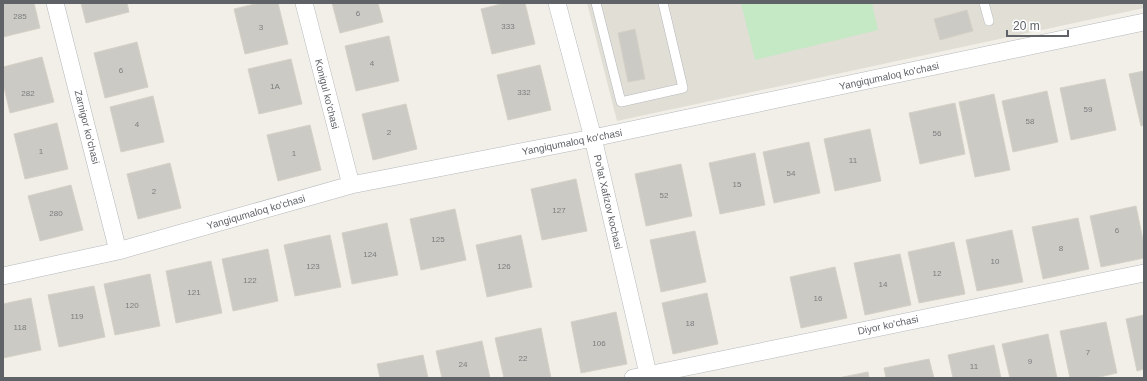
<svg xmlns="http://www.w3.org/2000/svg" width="1147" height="381" font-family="Helvetica,sans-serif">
	<rect width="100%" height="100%" fill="#f1efe8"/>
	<!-- education -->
	<path fill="#e1ded6" d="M587 3H1144V8L617 121Z"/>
	<!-- green -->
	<path fill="#c5e8c5" d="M741 3H872L878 30 755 60Z"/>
	<!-- building -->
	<path fill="#cccac5" stroke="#d6d1c6" d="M3 3H34L40 28 3 37Z
		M81 3H127L129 12 86 23Z
		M259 3H278L288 44 245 54 234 9Z
		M332 3H378L383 22 340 33Z
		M505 3H525L535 44 492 54 481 9Z
		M967 10 973 31 940 40 934 19Z
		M635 29 645 79 628 82 618 33Z
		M389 36 399 81 356 91 345 46Z
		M137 42 148 87 105 98 94 53Z
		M42 57 54 102 10 113 3 83V67Z
		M291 59 302 104 259 114 248 69Z
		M540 65 551 110 508 120 497 75Z
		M1144 71V125L1141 126 1129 74Z
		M1105 79 1116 130 1071 140 1060 88Z
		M1047 91 1058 142 1013 152 1002 101Z
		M994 94 1010 170 975 177 959 102Z
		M153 96 164 142 121 152 110 107Z
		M955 103 965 154 920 164 909 113Z
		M406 104 417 149 373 160 362 114Z
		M57 123 68 169 25 179 14 134Z
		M310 125 321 170 278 181 267 135Z
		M870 129 881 181 835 191 824 139Z
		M809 142 820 193 774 203 763 152Z
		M755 153 765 205 720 214 709 163Z
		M170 163 181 208 138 219 127 174Z
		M681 164 692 216 646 226 635 174Z
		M576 179 587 231 542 240 531 189Z
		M71 185 83 230 40 241 28 196Z
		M1136 206 1144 245V258L1101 267 1090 216Z
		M455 209 466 260 421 270 410 219Z
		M1078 218 1089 269 1043 279 1032 227Z
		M387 223 398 275 352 284 342 233Z
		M1012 230 1023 282 977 291 966 240Z
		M695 231 706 282 661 292 650 240Z
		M330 235 341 287 295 296 284 245Z
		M521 235 532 287 487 297 476 245Z
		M954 242 965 294 919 303 908 252Z
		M268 249 278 301 233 311 222 259Z
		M900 254 911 305 865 315 854 263Z
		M211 261 222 313 176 323 166 271Z
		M835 267 847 318 801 328 790 277Z
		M150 274 160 326 115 335 104 284Z
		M94 286 105 337 59 347 48 295Z
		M707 293 718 344 673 354 662 303Z
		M31 298 41 350 3 358V304Z
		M616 312 627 364 581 373 571 322Z
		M1144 315V369L1137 371 1126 319Z
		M1106 322 1117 373 1095 378H1070L1060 331Z
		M541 328 551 378H504L495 338Z
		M1048 334 1057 378H1010L1002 344Z
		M482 341 490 378H442L436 351Z
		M994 345 1001 378H953L948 355Z
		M423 355 428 378H380L377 364Z
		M929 359 934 378H886L884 368Z
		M868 372 869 378H838Z"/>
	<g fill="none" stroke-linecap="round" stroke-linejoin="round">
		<defs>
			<path id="service" d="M596 3 621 102 683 88 663 3
				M984 3 989 21"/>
			<path id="minor" d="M55 3 118 251
				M304 3 351 185
				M557 3 593 138 649 378
				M3 276 118 251 351 185 593 138 1144 22
				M633 378 1144 273"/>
		</defs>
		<!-- service casing -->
		<use href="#service" stroke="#b5b8bc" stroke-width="10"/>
		<!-- minor casing -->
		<use href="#minor" stroke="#b5b8bc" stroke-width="18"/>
		<!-- service -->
		<use href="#service" stroke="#fff" stroke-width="9"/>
		<!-- minor -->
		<use href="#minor" stroke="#fff" stroke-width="17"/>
	</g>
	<g text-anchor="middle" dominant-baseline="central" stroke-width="4" stroke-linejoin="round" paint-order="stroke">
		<!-- number labels -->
		<g font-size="8" fill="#7a7d7f">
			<text x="358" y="13">6</text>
			<text x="20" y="16">285</text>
			<text x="508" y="26">333</text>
			<text x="261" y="27">3</text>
			<text x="372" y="63">4</text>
			<text x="121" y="70">6</text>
			<text x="275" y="86">1A</text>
			<text x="524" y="92">332</text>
			<text x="28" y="93">282</text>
			<text x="1088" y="109">59</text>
			<text x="1030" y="121">58</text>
			<text x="137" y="124">4</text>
			<text x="389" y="132">2</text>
			<text x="937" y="133">56</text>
			<text x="41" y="151">1</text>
			<text x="294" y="153">1</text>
			<text x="853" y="160">11</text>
			<text x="791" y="173">54</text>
			<text x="737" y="184">15</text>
			<text x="154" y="191">2</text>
			<text x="664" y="195">52</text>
			<text x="559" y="210">127</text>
			<text x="56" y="213">280</text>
			<text x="1117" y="230">6</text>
			<text x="438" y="239">125</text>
			<text x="1061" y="248">8</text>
			<text x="370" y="254">124</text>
			<text x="995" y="261">10</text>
			<text x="313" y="266">123</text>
			<text x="504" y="266">126</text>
			<text x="937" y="273">12</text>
			<text x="250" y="280">122</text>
			<text x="883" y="284">14</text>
			<text x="194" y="292">121</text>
			<text x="818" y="298">16</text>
			<text x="132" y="305">120</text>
			<text x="77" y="316">119</text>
			<text x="690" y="323">18</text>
			<text x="20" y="327">118</text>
			<text x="599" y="343">106</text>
			<text x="1088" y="352">7</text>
			<text x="523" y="358">22</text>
			<text x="1030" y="361">9</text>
			<text x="463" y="364">24</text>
			<text x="974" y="366">11</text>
		</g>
		<!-- street labels -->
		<g font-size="10" fill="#5f6368" stroke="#fff">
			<text transform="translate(889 76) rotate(-12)">Yangiqumaloq ko'chasi</text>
			<text transform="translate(327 94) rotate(76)">Konigul ko'chasi</text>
			<text transform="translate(87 127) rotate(76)">Zarnigor ko'chasi</text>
			<text transform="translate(572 142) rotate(-11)">Yangiqumaloq ko'chasi</text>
			<text transform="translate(608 202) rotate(77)">Po'lat Xafizov kochasi</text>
			<text transform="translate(256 212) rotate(-16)">Yangiqumaloq ko'chasi</text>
			<text transform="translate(888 325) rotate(-12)">Diyor ko'chasi</text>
		</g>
	</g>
	<!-- border -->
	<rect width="1147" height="381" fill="none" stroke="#5f6368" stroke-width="8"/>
	<!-- scale -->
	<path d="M1007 30v6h61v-6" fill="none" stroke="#5f6368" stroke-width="2"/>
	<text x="1013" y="30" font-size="12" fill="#5f6368" stroke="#ffffff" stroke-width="3" paint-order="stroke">20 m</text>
</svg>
